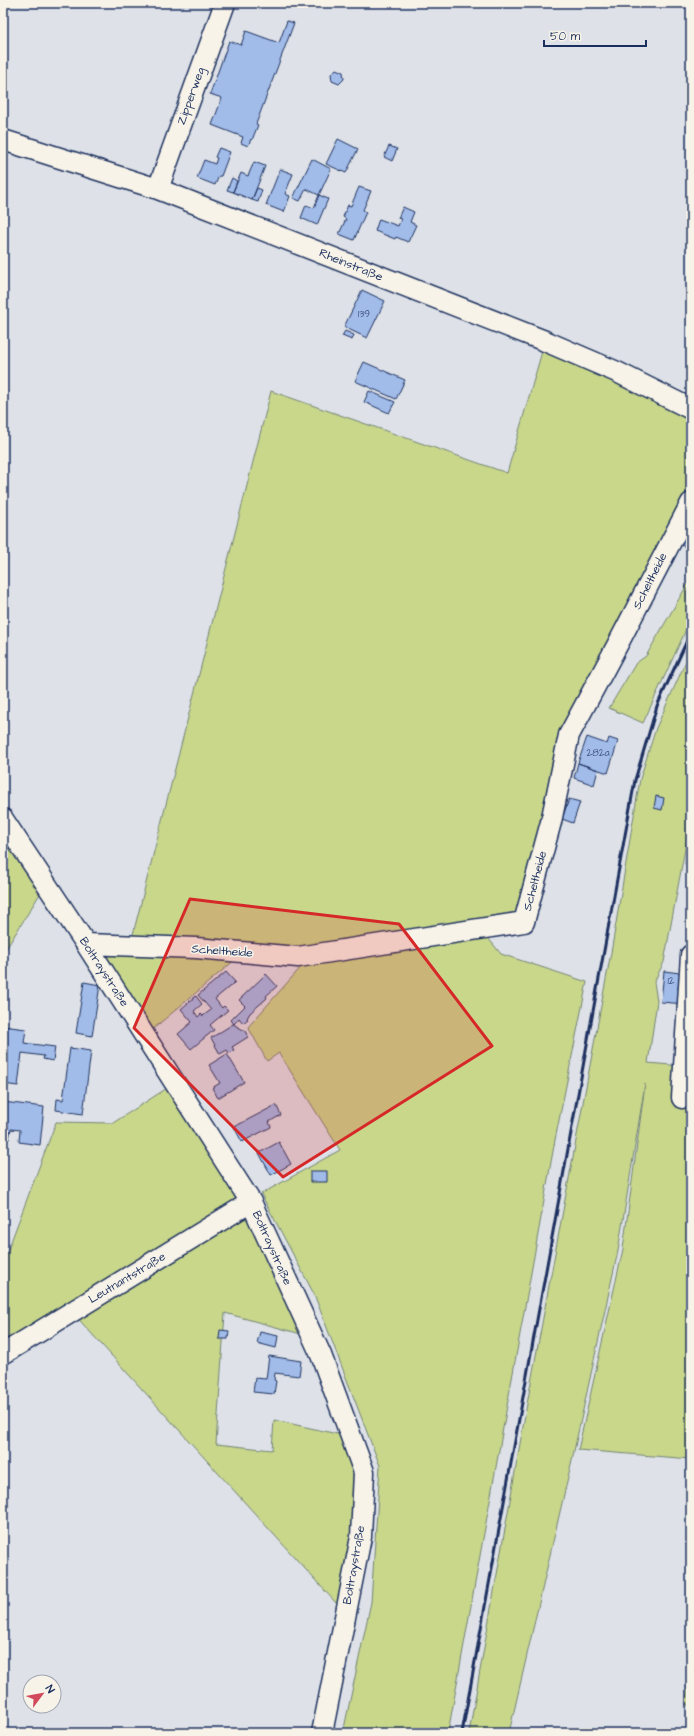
<svg xmlns="http://www.w3.org/2000/svg" width="694" height="1736" font-family="'Architects Daughter',sans-serif">
	<rect width="100%" height="100%" fill="#dee2e8"/>
	<filter id="ink" filterUnits="userSpaceOnUse"><feTurbulence type="fractalNoise" baseFrequency=".025" numOctaves="2"/><feDisplacementMap in="SourceGraphic" scale="8" xChannelSelector="R" yChannelSelector="G"/><feConvolveMatrix kernelMatrix="1 2 1 2 8 2 1 2 1" color-interpolation-filters="sRGB"/></filter>
	<g filter="url(#ink)">
		<!-- green -->
		<path fill="#c9d78b" stroke="#728374" d="M545 341 691 409V504L569 735 524 922 298 957 130 946 271 391 507 473Z
			M691 578V619L643 723 609 708 636 663 646 656Z
			M691 650V866L685 864 690 822 664 962 654 982 657 1001 648 1063 682 1066 678 1101 691 1103V1459L578 1450 623 1249 645 1084 618 1251 574 1451 509 1733H469L527 1404 612 947 640 779 656 728Z
			M3 819 46 884 3 954Z
			M488 938 501 954 587 982 555 1140 448 1733H343L371 1602 380 1466 314 1294 261 1194 340 1150 279 1053 267 1061 248 1027 302 966Z
			M102 953 236 959 153 1029Z
			M175 1083 312 1337 225 1313 216 1444 272 1450 274 1420 351 1437 364 1472 346 1614 72 1312 3 1354V1263L56 1122 113 1123Z
			M691 1638V1705H686Z"/>
		<!-- building -->
		<path fill="#a2bce9" stroke="#1b2f5e" d="M287 21 294 23 256 124 258 125 252 140 251 139 248 146 241 143 243 137 212 125 222 98 210 94 229 41 241 45 246 31 279 43Z
			M336 69 343 72 344 79 339 84 332 81 331 74Z
			M338 139 358 149 346 173 326 164Z
			M389 146 397 149 392 161 384 157Z
			M219 148 230 152 221 176H219L215 185 197 178 204 160 215 164 217 158 215 157Z
			M312 159 331 169 319 195 306 189 300 201 293 198Z
			M254 162 265 166 252 200 233 192 241 173 248 176Z
			M280 169 293 174 285 194 290 196 284 212 266 205Z
			M232 178 237 181 233 192 227 190Z
			M359 187 371 191 363 210 366 212 354 240 339 234 346 219 343 217 348 205 351 206Z
			M257 188 262 190 258 202 252 200Z
			M319 195 328 199 317 225 301 218 306 205 314 208Z
			M403 207 414 212 410 222 416 225 408 242 396 237 395 239 375 231 379 219 398 226 401 219 398 218Z
			M362 290 385 301 367 338 344 327Z
			M345 331 354 335 352 340 342 336Z
			M364 362 405 380 396 399 355 381Z
			M369 391 395 402 389 413 364 402Z
			M688 529 691 530V550L680 544Z
			M587 737 607 744 609 738 618 741 608 773 578 763Z
			M578 763 598 770 594 785 574 778Z
			M656 796 664 798 662 810 654 808Z
			M569 799 580 802 573 823 562 819Z
			M664 971 680 973 678 989 686 990 685 1004 661 1002Z
			M226 972 235 982 215 999 222 1008 224 1006 228 1010 210 1025 214 1030 191 1049 178 1034 192 1022 181 1009 196 996 202 1004 194 1011 198 1017 201 1014 203 1016 211 1010 198 995Z
			M266 974 277 986 266 996 267 998 250 1013 247 1018 248 1019 243 1023 239 1018 234 1024 231 1020 245 1006 239 1000Z
			M84 982 100 985 92 1036 76 1033Z
			M233 1024 245 1031 248 1037 232 1047 234 1050 229 1053 227 1050 220 1054 211 1038Z
			M3 1026 26 1029 24 1043 55 1047 53 1061 43 1059 44 1056 22 1053 18 1086 3 1084Z
			M70 1048 91 1051 83 1114 56 1110 57 1099 63 1100Z
			M227 1054 244 1082 218 1098 212 1088 220 1083 209 1065Z
			M3 1102 44 1107 40 1145 19 1142 20 1130 11 1129 9 1139 3 1138Z
			M276 1105 281 1115 269 1122 271 1127 242 1142 234 1127Z
			M279 1142 291 1164 271 1175 259 1153Z
			M310 1171H327V1182H310Z
			M220 1330 229 1331 228 1339H219Z
			M260 1332 278 1336 276 1348 257 1343Z
			M269 1356 301 1361 299 1376 275 1373 274 1380 276 1381 274 1394 253 1392 255 1378 266 1379Z"/>
		<g fill="none" stroke-linecap="round" stroke-linejoin="round">
			<defs>
				<path id="minor" d="M3 140 158 189 545 341 617 372 691 409
					M158 189 225 3
					M3 819 86 944 251 1202 321 1355 364 1472 361 1537 322 1733
					M86 944 196 948 298 957 524 922 551 822 569 735 620 640 691 503
					M682 1098 691 955
					M3 1354 251 1202"/>
			</defs>
			<!-- minor casing -->
			<use href="#minor" stroke="#1b2f5e" stroke-width="23"/>
			<!-- minor -->
			<use href="#minor" stroke="#f7f3e8" stroke-width="20"/>
			<!-- rail -->
			<path stroke="#1b2f5e" stroke-width="3" d="M462 1733 635 780 657 706 691 632"/>
		</g>
	</g>
	<!-- marked area -->
	<path fill="#d62828" fill-opacity="0.2" stroke="#d62828" stroke-width="3" stroke-linejoin="round" d="M190 899 399 924 492 1046 283 1177 134 1028Z"/>
	<g text-anchor="middle" dominant-baseline="central" stroke-width="3" stroke-linejoin="round" paint-order="stroke">
		<!-- number labels -->
		<g font-size="10" fill="#3d5281">
			<text x="364" y="314">139</text>
			<text x="598" y="753">282a</text>
			<text x="671" y="981">12</text>
		</g>
		<!-- street labels -->
		<g font-size="12" fill="#1b2f5e" stroke="#f7f3e8">
			<text transform="translate(191 96) rotate(-70)">Zipperweg</text>
			<text transform="translate(351 265) rotate(22)">Rheinstraße</text>
			<text transform="translate(650 581) rotate(-63)">Scheltheide</text>
			<text transform="translate(535 881) rotate(-75)">Scheltheide</text>
			<text transform="translate(222 951) rotate(4)">Scheltheide</text>
			<text transform="translate(104 972) rotate(57)">Boltraystraße</text>
			<text transform="translate(272 1248) rotate(66)">Boltraystraße</text>
			<text transform="translate(127 1278) rotate(-31)">Leutnantstraße</text>
			<text transform="translate(354 1565) rotate(-80)">Boltraystraße</text>
		</g>
	</g>
	<!-- margin -->
	<rect width="694" height="1736" fill="none" stroke="#f7f3e8" stroke-width="16"/>
	<rect x="8" y="8" width="678" height="1720" fill="none" stroke="#1b2f5e" stroke-width="1.5" filter="url(#ink)"/>
	<!-- north arrow -->
	<g transform="translate(42 1694) rotate(58)"><circle r="19" fill="#f7f3e8" stroke="#9fa5b1"/>
	<path d="M0-3L7 15L0 10L-7 15Z" fill="#d1495b"/>
	<text y="-6" font-size="11" font-weight="bold" text-anchor="middle" fill="#1b2f5e">N</text>
	</g>
	<!-- scale -->
	<path d="M544 40v6h102v-6" fill="none" stroke="#1b2f5e" stroke-width="2"/>
	<text x="550" y="40" font-size="12" fill="#1b2f5e" stroke="#f7f3e8" stroke-width="3" paint-order="stroke">50 m</text>
</svg>
